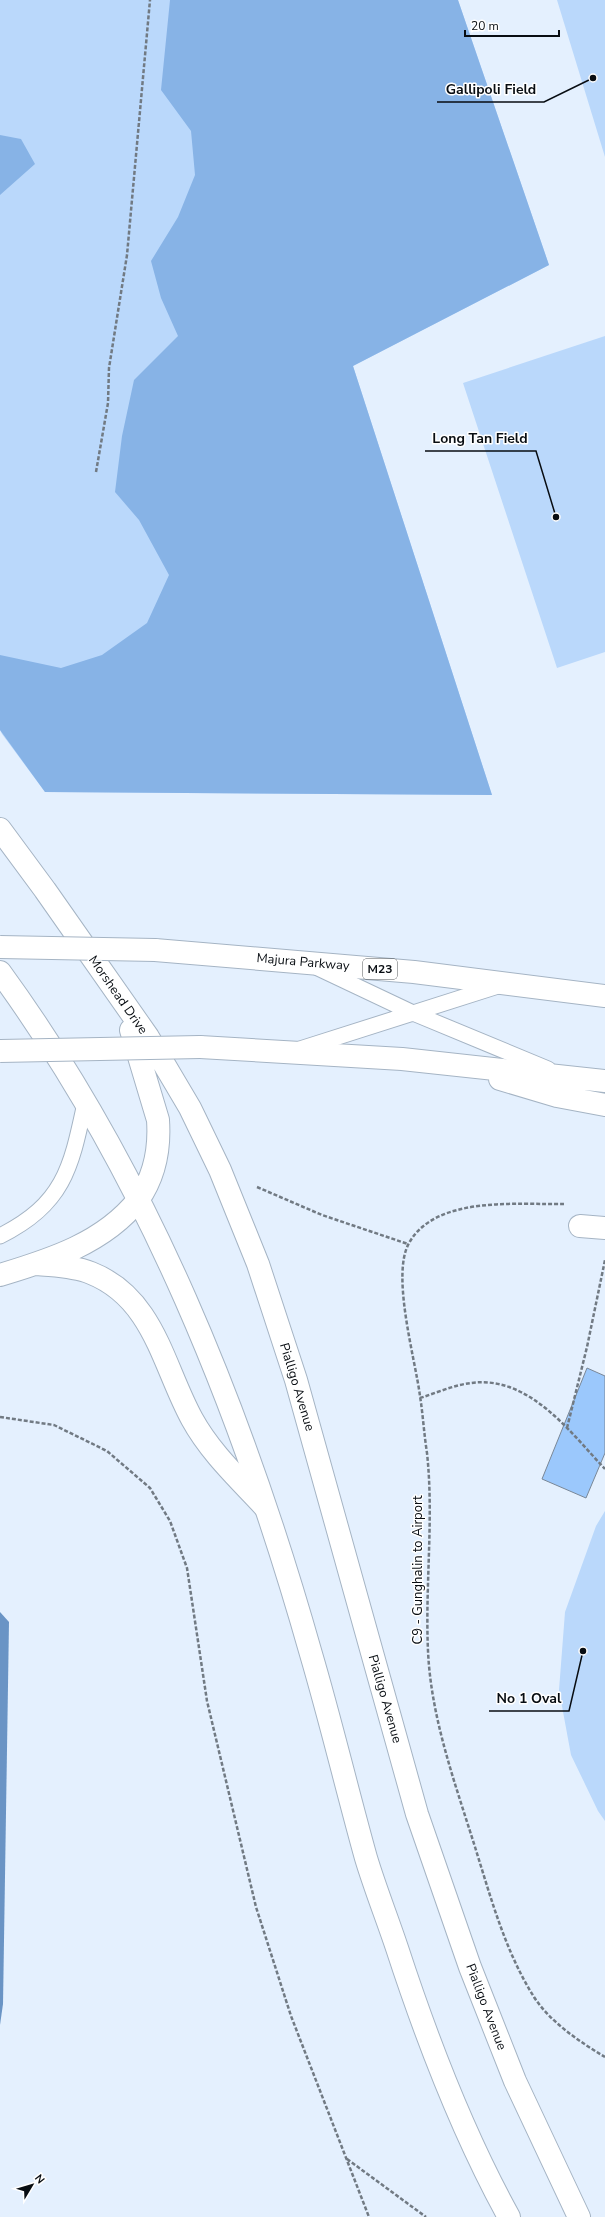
<svg xmlns="http://www.w3.org/2000/svg" width="605" height="2217" font-family="'Nunito Sans',sans-serif">
	<rect width="100%" height="100%" fill="#e4f0fe"/>
	<!-- green -->
	<path fill="#bad8fb" d="M0 0H458L549 265 353 366 492 795 45 792 2 734 0 730Z
		M557 0H605V157Z
		M605 336V652L557 668 463 383Z
		M605 1511V1821L598 1811 571 1755 559 1690 565 1612 596 1526Z"/>
	<!-- forest -->
	<path fill="#87b3e6" d="M170 0H458L549 265 353 366 492 795 45 792 0 730V655L61 668 102 655 147 623 169 575 139 520 115 492 122 436 134 380 178 336 161 298 151 261 178 217 195 175 191 131 161 90Z
		M0 135 21 139 35 164 0 195Z"/>
	<!-- water -->
	<path fill="#6a94c5" d="M0 1612 9 1622 3 2004 0 2025Z"/>
	<!-- building -->
	<path fill="#9bc8fc" stroke="#798797" d="M587 1368 605 1376V1453L586 1498 542 1479Z"/>
	<g fill="none" stroke-linecap="round" stroke-linejoin="round">
		<defs>
			<path id="lane" d="M318 968 413 1013 548 1069
				M300 1049 498 986
				M0 1236C64 1204 71 1168 85 1103"/>
			<path id="street" d="M580 1226 605 1228"/>
			<path id="primary" d="M0 829 45 890 148 1037 190 1108 220 1170 258 1264 296 1380 417 1814 470 1967 515 2081 579 2217
				M0 972C148 1175 243 1414 311 1654 331 1722 347 1790 366 1858 375 1888 387 1918 397 1948 427 2040 462 2132 509 2217
				M131 1030 158 1120C160 1149 155 1176 138 1200"/>
			<path id="highway" d="M155 950 414 972 605 996
				M200 1047 402 1059 605 1081
				M500 1079 557 1096 605 1105
				M37 1264C55 1266 74 1266 91 1273 154 1298 163 1366 192 1419 210 1452 238 1478 264 1506
				M0 1275C50 1260 104 1243 138 1200"/>
		</defs>
		<!-- lane casing -->
		<use href="#lane" stroke="#a5b4c4" stroke-width="17"/>
		<!-- street casing -->
		<use href="#street" stroke="#a5b4c4" stroke-width="24"/>
		<!-- primary casing -->
		<use href="#primary" stroke="#a5b4c4" stroke-width="24"/>
		<!-- highway casing -->
		<use href="#highway" stroke="#a5b4c4" stroke-width="24"/>
		<!-- path -->
		<path stroke="#717a83" stroke-width="2.5" stroke-dasharray="4 2" stroke-linecap="butt" d="M96 472 108 403 109 368 127 255 150 0
			M257 1187 322 1215 408 1244
			M564 1204C518 1205 436 1195 409 1243 391 1275 415 1358 420 1396 423 1415 424 1434 427 1453 434 1518 425 1585 428 1651 431 1718 455 1783 475 1847 491 1898 505 1951 534 1997 550 2022 580 2042 605 2057
			M420 1398C436 1393 454 1385 471 1383 529 1375 570 1432 605 1469
			M0 1417 54 1425 107 1451 150 1488 170 1521 187 1568 207 1701 256 1907 291 2016 369 2217
			M567 1428 587 1347 605 1260
			M347 2159 426 2217"/>
		<!-- lane -->
		<use href="#lane" stroke="#fff" stroke-width="15"/>
		<!-- street -->
		<use href="#street" stroke="#fff" stroke-width="22"/>
		<!-- primary -->
		<use href="#primary" stroke="#fff" stroke-width="22"/>
		<!-- highway -->
		<use href="#highway" stroke="#fff" stroke-width="22"/>
		<defs>
			<path id="highway-bridge" d="M0 947 155 950
				M0 1051 200 1047"/>
		</defs>
		<!-- highway-bridge casing -->
		<use href="#highway-bridge" stroke="#a5b4c4" stroke-width="24" stroke-linecap="butt"/>
		<!-- highway-bridge -->
		<use href="#highway-bridge" stroke="#fff" stroke-width="22"/>
	</g>
	<g text-anchor="middle" dominant-baseline="central" stroke-width="3" stroke-linejoin="round" paint-order="stroke">
		<!-- shield labels -->
		<rect fill="#fff" stroke="#525659" stroke-width="1" x="363" y="959" width="34" height="20" rx="3"/>
		<g font-size="12" font-weight="bold" fill="#080d12">
			<text x="380" y="969">M23</text>
		</g>
		<!-- street labels -->
		<g font-size="13" fill="#080d12" stroke="#fff">
			<text transform="translate(303 962) rotate(5)">Majura Parkway</text>
			<text transform="translate(118 995) rotate(55)">Morshead Drive</text>
			<text transform="translate(297 1387) rotate(73)">Pialligo Avenue</text>
			<text transform="translate(418 1570) rotate(-90)">C9 - Gunghalin to Airport</text>
			<text transform="translate(385 1699) rotate(74)">Pialligo Avenue</text>
			<text transform="translate(486 2007) rotate(69)">Pialligo Avenue</text>
		</g>
	</g>
	<!-- callouts -->
	<path fill="none" stroke="#080d12" stroke-width="1.5" d="M593 78L544 102H437M556 517L536 451H425M583 1651L569 1711H489"/>
	<g fill="#080d12" stroke="#fff" stroke-width="1.5">
		<circle cx="593" cy="78" r="4"/>
		<circle cx="556" cy="517" r="4"/>
		<circle cx="583" cy="1651" r="4"/>
	</g>
	<g font-size="14" text-anchor="middle" font-weight="bold" fill="#080d12" stroke="#fff" stroke-width="3" stroke-linejoin="round" paint-order="stroke">
		<text x="491" y="94">Gallipoli Field</text>
		<text x="480" y="443">Long Tan Field</text>
		<text x="529" y="1703">No 1 Oval</text>
	</g>
	<!-- north arrow -->
	<g transform="translate(32 2185) rotate(52)" stroke="#ffffff" stroke-width="3" paint-order="stroke">
	<path d="M0-3L7 15L0 10L-7 15Z" fill="#080d12"/>
	<text y="-6" font-size="11" font-weight="bold" text-anchor="middle" fill="#080d12">N</text>
	</g>
	<!-- scale -->
	<path d="M465 30v6h94v-6" fill="none" stroke="#080d12" stroke-width="2"/>
	<text x="471" y="30" font-size="12" fill="#080d12" stroke="#ffffff" stroke-width="3" paint-order="stroke">20 m</text>
</svg>
